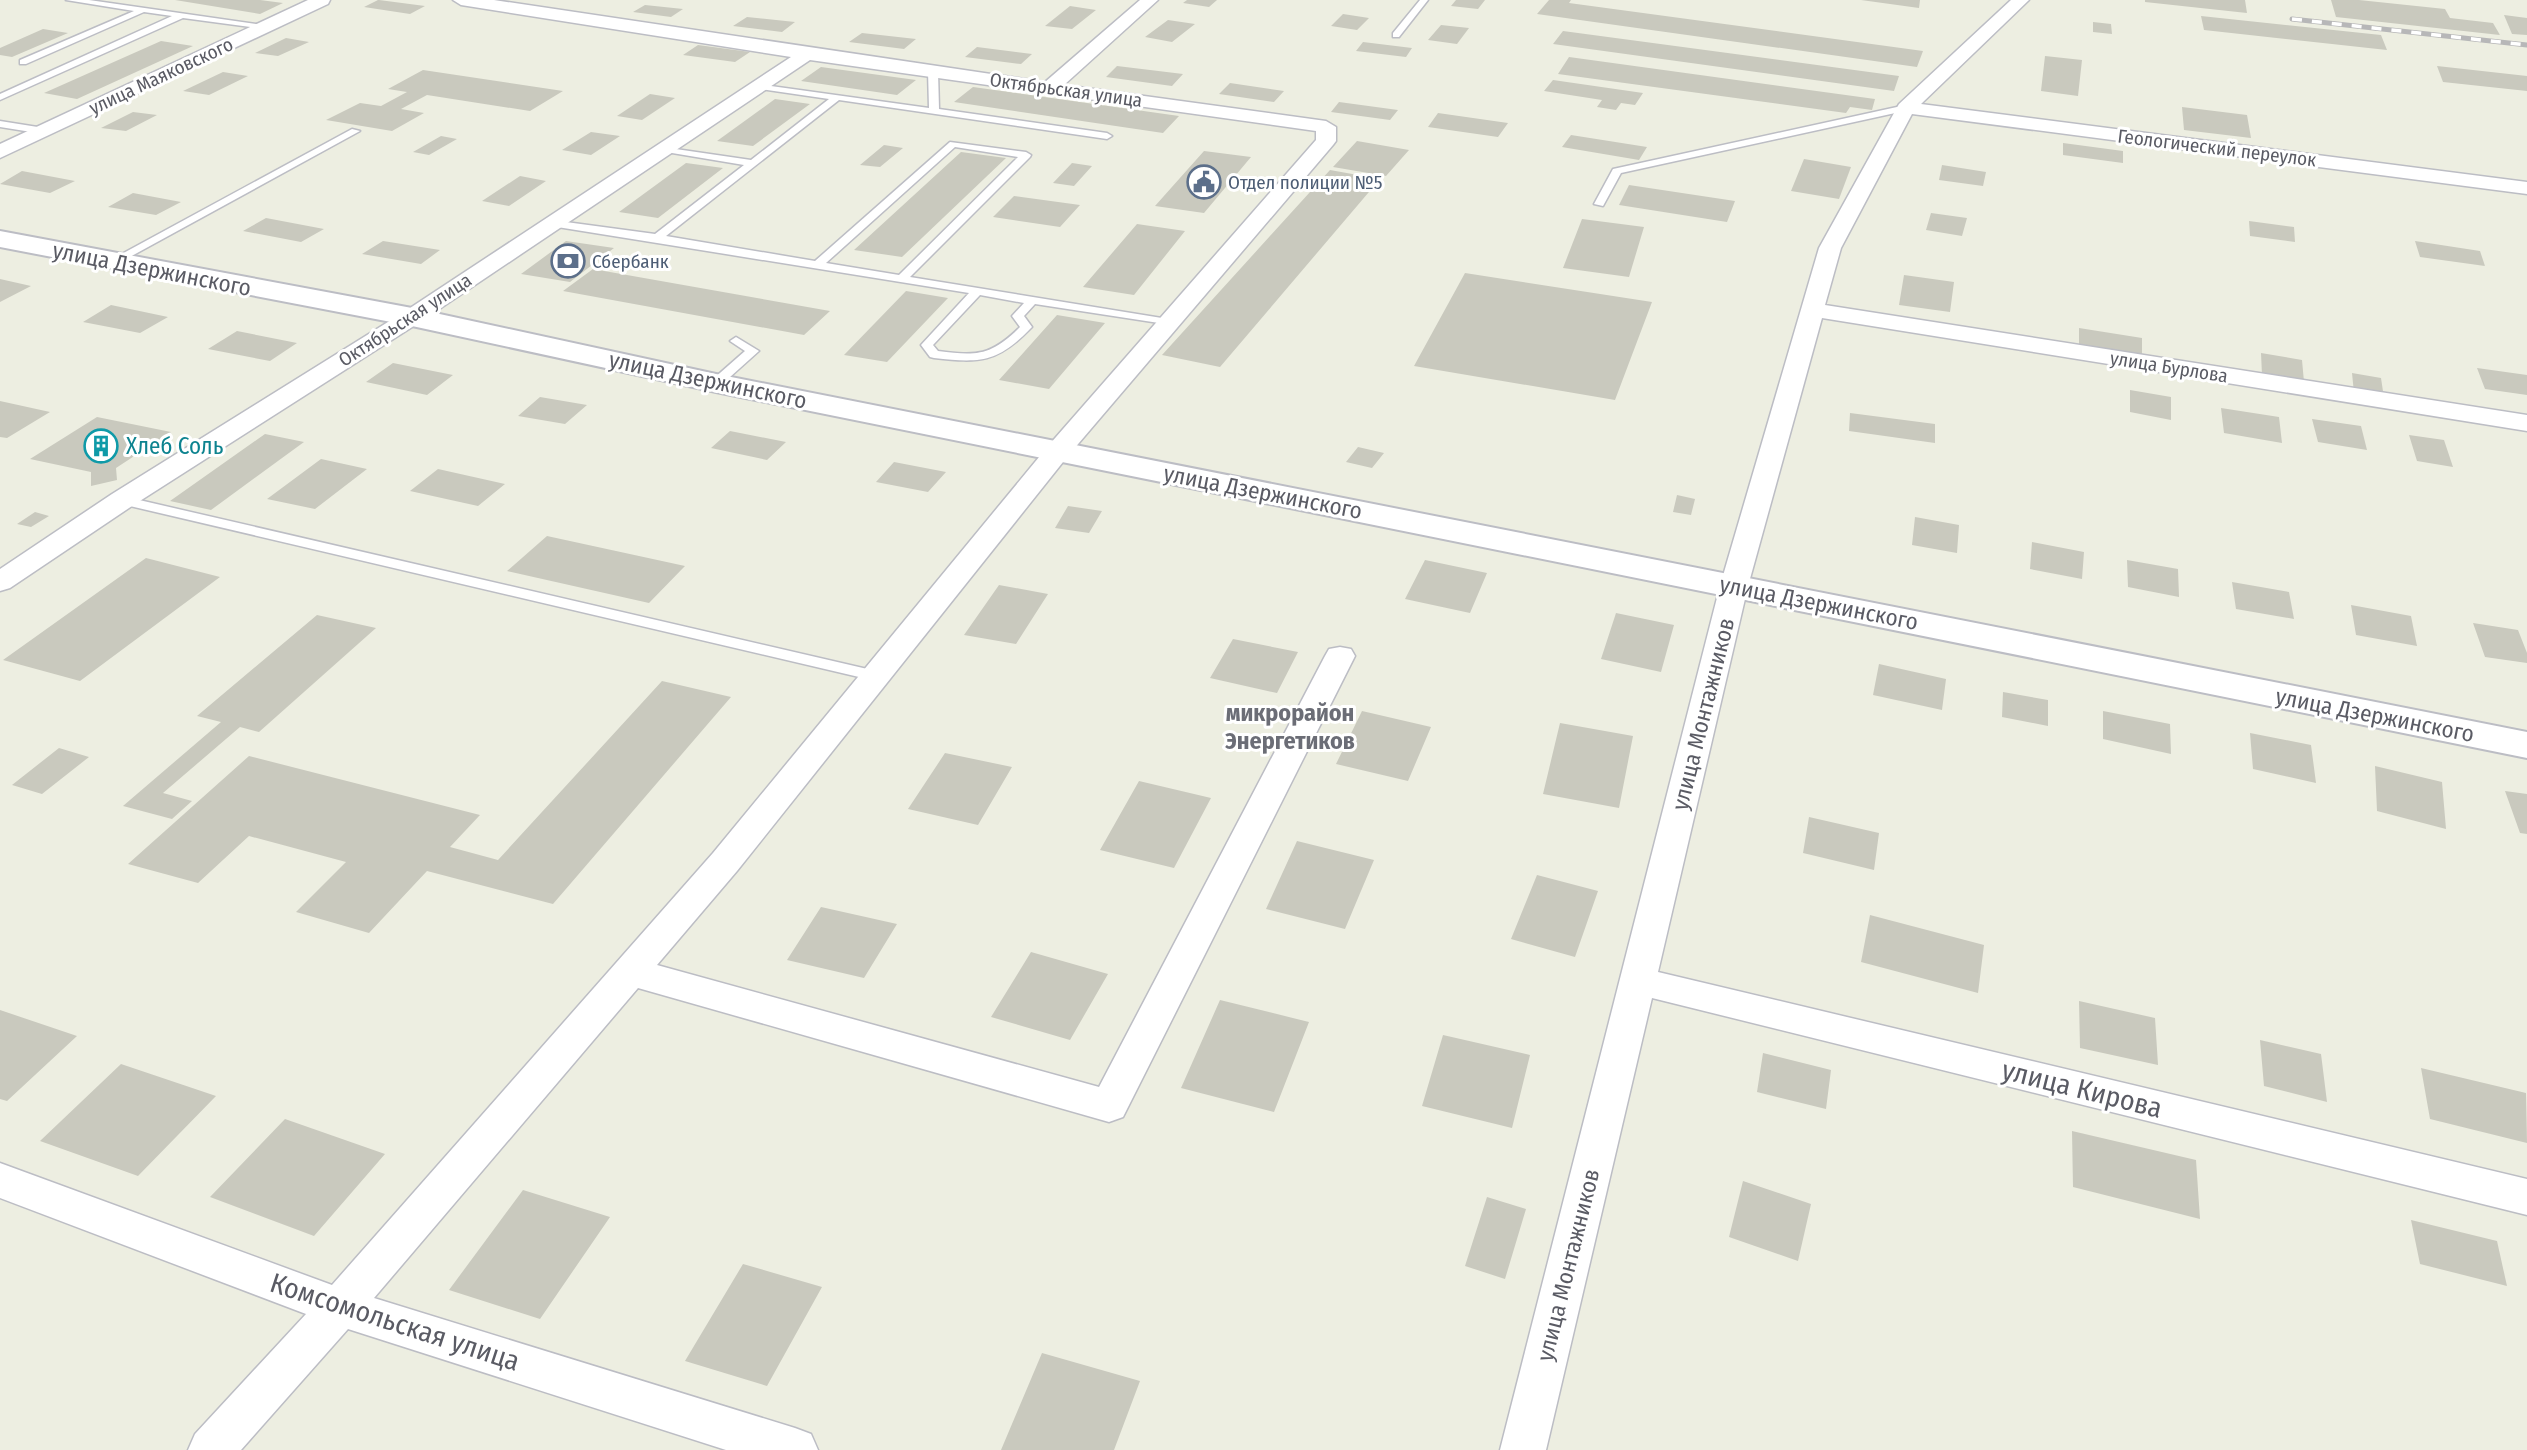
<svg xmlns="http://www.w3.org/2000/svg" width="2527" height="1450" font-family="'Fira Sans Condensed',sans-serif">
	<rect width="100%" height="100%" fill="#edeee1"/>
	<!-- building -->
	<path fill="#c9c9be" d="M175 0H260L283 3 260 14Z
		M378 0H379L425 6 410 14 364 7Z
		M1187 0H1217L1209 7 1183 3Z
		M1456 0H1485L1478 9 1451 6Z
		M1549 0H1571L1569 3 1923 51 1917 67 1537 14Z
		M1861 0H1920L1919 8Z
		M2145 0H2245L2247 13 2145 2Z
		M2331 0H2359L2445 9 2450 18 2493 23 2500 35 2336 17Z
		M645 5 683 9 671 17 633 12Z
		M1070 6 1096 10 1072 29 1045 26Z
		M1343 14 1369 18 1357 30 1331 26Z
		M2504 15 2527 18V35L2512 34Z
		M2201 16 2381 35 2387 50 2204 30Z
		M747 17 795 22 782 32 733 26Z
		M1168 20 1195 24 1172 42 1145 37Z
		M2093 22 2111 24 2112 34 2093 32Z
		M1441 25 1469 28 1457 44 1428 40Z
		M43 29 68 33 12 57 0 55V48Z
		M1563 31 1899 76 1894 91 1553 44Z
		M862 33 916 39 904 49 849 42Z
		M286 38 309 42 278 56 255 53Z
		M161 41 193 46 77 99 44 93Z
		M1363 42 1412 48 1406 57 1356 51Z
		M698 45 750 52 735 62 683 55Z
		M977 47 1032 54 1021 64 965 57Z
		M2045 56 2082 60 2078 96 2041 91Z
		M1569 57 1875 99 1872 110 1850 107 1846 113 1558 74Z
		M1117 66 1183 74 1172 86 1106 77Z
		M2437 66 2527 76V91L2443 82Z
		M821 67 916 80 897 95 801 81Z
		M423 70 563 91 530 111 427 95 401 109 424 113 392 131 326 120 360 103 381 106 407 92 388 89Z
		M223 72 248 76 209 95 183 91Z
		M1553 80 1643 93 1635 105 1621 103 1616 110 1597 107 1602 100 1544 91Z
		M1230 83 1284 91 1274 102 1219 94Z
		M973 87 1179 116 1163 133 954 102Z
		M650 94 675 98 642 120 617 116Z
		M775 99 810 104 753 146 717 141Z
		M1339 102 1398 110 1390 120 1331 112Z
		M2182 107 2247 115 2251 138 2184 130Z
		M133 112 157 115 126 131 101 128Z
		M1438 113 1508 123 1498 137 1428 127Z
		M591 132 620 136 591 155 562 150Z
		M1571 135 1647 147 1639 160 1562 147Z
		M441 136 457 139 429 155 413 152Z
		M1357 141 1409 150 1386 176 1333 167Z
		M2063 143 2123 151V163L2063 155Z
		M884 145 903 148 880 167 860 165Z
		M1204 151 1251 157 1204 213 1155 206Z
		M961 152 1006 158 902 257 854 250Z
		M1804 159 1851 167 1839 199 1791 191Z
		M686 163 723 168 658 218 619 212Z
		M1072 163 1092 166 1074 186 1053 183Z
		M1942 165 1986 172 1983 186 1939 180Z
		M1330 170 1380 179 1220 367 1162 355Z
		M22 171 75 181 50 193 0 184Z
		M520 176 546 181 509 206 482 201Z
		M1629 185 1735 201 1727 222 1619 205Z
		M133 193 181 202 156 215 108 207Z
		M1014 196 1080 205 1060 227 993 217Z
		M1931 213 1967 218 1962 236 1926 230Z
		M266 218 324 229 301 242 243 231Z
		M1582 219 1644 227 1629 277 1563 268Z
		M2249 221 2294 227 2295 242 2250 236Z
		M1137 224 1185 231 1134 295 1083 287Z
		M383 241 440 250 421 264 362 254Z
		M566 241 614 248 570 282 521 274Z
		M2415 241 2480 251 2485 266 2420 257Z
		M593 269 830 311 804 335 563 291Z
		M1465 273 1652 302 1615 400 1414 366Z
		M1904 275 1954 282 1950 312 1899 305Z
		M0 279 31 286 0 302Z
		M906 291 948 298 887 362 844 355Z
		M111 305 168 317 140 333 83 322Z
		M1057 315 1105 323 1049 389 999 380Z
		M2079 328 2142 338V355L2079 345Z
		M237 331 297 343 270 361 208 349Z
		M2261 353 2302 360 2304 382 2262 375Z
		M393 363 453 375 427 395 366 382Z
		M2477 368 2527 375V395L2485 389Z
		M2352 373 2381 378 2384 398 2354 393Z
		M2130 390 2171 397V420L2130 412Z
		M540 397 587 405 565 424 518 416Z
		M0 401 50 412 7 438 0 437Z
		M2221 408 2279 417 2282 443 2224 433Z
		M1850 413 1935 424V443L1849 431Z
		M97 417 171 432 116 468 117 480 91 486V472L30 459Z
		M2312 419 2361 426 2367 450 2318 442Z
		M730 431 786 442 767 460 711 448Z
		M265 434 304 442 211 510 170 501Z
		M2409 435 2444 440 2453 467 2417 461Z
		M1358 447 1384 453 1372 468 1346 462Z
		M321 459 367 469 315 509 267 499Z
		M894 462 946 472 928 492 876 482Z
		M438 469 505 484 478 506 410 491Z
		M1677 495 1695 499 1691 515 1673 512Z
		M1068 506 1102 511 1089 533 1055 528Z
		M35 512 49 516 31 527 17 524Z
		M1915 517 1959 525 1957 553 1912 545Z
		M547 536 685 566 649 603 507 571Z
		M2032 542 2084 552 2082 579 2030 569Z
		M146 558 220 577 80 681 3 660Z
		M1425 560 1487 573 1470 613 1405 599Z
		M2127 560 2178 569 2179 597 2128 587Z
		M2232 582 2289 592 2294 619 2236 609Z
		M999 585 1048 594 1016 644 964 635Z
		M2351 605 2411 616 2417 646 2356 635Z
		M1616 613 1674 625 1661 672 1601 659Z
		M317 615 376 628 259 732 240 727 163 793 192 801 172 819 123 806 221 722 197 716Z
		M2473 623 2518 630 2527 653V663L2485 657Z
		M1233 639 1298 652 1277 693 1210 678Z
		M1879 664 1946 679 1942 710 1873 695Z
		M662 681 731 697 553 904 427 871 369 933 296 912 346 862 249 836 198 883 128 864 249 756 480 815 450 847 498 860Z
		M2003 692 2048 700V726L2002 717Z
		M1362 711 1431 727 1408 781 1336 764Z
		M2103 711 2170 724 2171 754 2103 739Z
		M1560 723 1633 736 1619 808 1543 794Z
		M2250 733 2311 745 2316 783 2253 769Z
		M59 748 89 757 42 794 12 785Z
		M945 753 1012 767 978 825 908 809Z
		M2375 766 2442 782 2446 829 2377 811Z
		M1139 781 1211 798 1174 868 1100 850Z
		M2505 791 2527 794V834L2520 833Z
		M1809 817 1879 833 1874 870 1803 853Z
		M1297 841 1374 860 1345 929 1266 909Z
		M1537 875 1598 891 1575 957 1511 939Z
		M821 907 897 924 864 978 787 960Z
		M1870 915 1984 945 1978 993 1861 962Z
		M1031 952 1108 974 1070 1040 991 1017Z
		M1220 1000 1309 1022 1274 1112 1181 1088Z
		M2079 1001 2155 1018 2158 1065 2080 1048Z
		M0 1010 77 1036 7 1101 0 1099Z
		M1443 1035 1530 1055 1512 1128 1422 1106Z
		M2260 1040 2321 1054 2327 1102 2264 1086Z
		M1763 1053 1831 1070 1826 1109 1757 1092Z
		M121 1064 216 1096 138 1176 40 1141Z
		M2421 1068 2526 1093 2527 1143 2430 1119Z
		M285 1119 385 1154 314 1236 210 1197Z
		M2072 1131 2196 1160 2200 1219 2073 1187Z
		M1743 1181 1811 1204 1798 1261 1729 1237Z
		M523 1190 610 1217 540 1319 449 1290Z
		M1487 1197 1526 1209 1505 1279 1465 1266Z
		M2411 1220 2497 1241 2507 1286 2420 1264Z
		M743 1264 822 1287 767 1386 685 1361Z
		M1042 1353 1140 1381 1114 1450H1001Z"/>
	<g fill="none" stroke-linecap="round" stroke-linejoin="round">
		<defs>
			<path id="service" d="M66 0H89L270 26 266 29 183 18 0 100V94L172 16 144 12 26 64H20V60L134 11Z
				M1420 0H1428L1399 37H1393V33Z
				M933 68 938 71 939 109 1107 133 1112 136 1107 139 839 100 666 236 815 261 950 142 1026 152 1031 155 1030 157 910 277 1168 319 1172 321V325L1035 304 1024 316 1032 327 1030 329C997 363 980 363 934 358L930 357 921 345 969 293 551 226 546 223 551 220 655 234 744 165 666 152 662 151V147L751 160 829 99 760 89 757 88V84L929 108 928 71ZM955 147 1018 157 899 275 826 263ZM980 295 1024 303 1012 316 1020 327C991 356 977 356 938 351L933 345Z
				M1906 105 1911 108 1909 110 1621 173 1603 206 1594 204 1613 169Z
				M0 121 44 128 49 131 44 134 0 127Z
				M352 129 360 131 117 264 107 262Z
				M736 337 759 351 720 386H712V380L745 351 730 341Z
				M122 496 876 671 884 676 876 681 117 503 115 500Z"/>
			<path id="minor" d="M308 0H330L328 4 0 158V144Z
				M453 0H494L1045 82 1140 0H1158L1064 85 1326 121 1336 127V141L1333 145 1067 457 737 871 657 965 1099 1087 1325 656 1329 649 1340 647 1351 649 1355 656 1123 1117 1109 1122 638 988 374 1298 795 1428 811 1434 818 1450H726L348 1329 241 1450H188L195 1434 306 1314 0 1198V1163L332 1285 713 853 1049 445 1316 140V131L810 60 420 322 132 506 10 588 0 591V569L112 494 404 312 791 57 461 5Z
				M2011 0H2029L1921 104 2527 182V194L1912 114 1841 248 1825 305 2527 415V431L1822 318 1748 586 1658 972 2527 1179V1215L1652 998 1546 1450H1500L1720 586 1819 248 1899 104Z"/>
			<path id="tertiary" d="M0 231 412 308 716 374 2527 732V758L716 392 412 326 0 247Z"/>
		</defs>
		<!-- service casing -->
		<use href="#service" stroke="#bcbdc4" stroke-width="3"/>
		<!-- minor casing -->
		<use href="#minor" stroke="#bcbdc4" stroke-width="3"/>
		<!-- tertiary casing -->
		<use href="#tertiary" stroke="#bcbdc4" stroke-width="4"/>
		<!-- service -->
		<use href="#service" fill="#fff" fill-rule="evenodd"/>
		<!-- minor -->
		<use href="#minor" fill="#fff" fill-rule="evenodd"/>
		<!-- tertiary -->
		<use href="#tertiary" fill="#fff" fill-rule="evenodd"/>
		<defs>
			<path id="rail" d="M2292 19 2527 45"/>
		</defs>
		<!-- rail casing -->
		<use href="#rail" stroke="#b7b7b8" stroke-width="5"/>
		<!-- rail -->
		<use href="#rail" stroke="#fff" stroke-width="3.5" stroke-dasharray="10" stroke-linecap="butt"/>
	</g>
	<!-- icons -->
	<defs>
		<symbol id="civic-ring" viewBox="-11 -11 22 22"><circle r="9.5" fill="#fff" stroke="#5c6f8a" stroke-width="1.5"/><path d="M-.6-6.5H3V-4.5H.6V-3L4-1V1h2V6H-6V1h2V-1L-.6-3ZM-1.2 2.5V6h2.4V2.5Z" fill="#5c6f8a"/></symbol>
		<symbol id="bank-ring" viewBox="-11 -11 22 22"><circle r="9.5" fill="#fff" stroke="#5c6f8a" stroke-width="1.5"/><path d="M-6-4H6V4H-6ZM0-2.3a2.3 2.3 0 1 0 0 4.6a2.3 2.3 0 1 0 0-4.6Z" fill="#5c6f8a"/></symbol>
		<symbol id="building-ring" viewBox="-11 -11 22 22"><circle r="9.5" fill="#fff" stroke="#0f9aa8" stroke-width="1.5"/><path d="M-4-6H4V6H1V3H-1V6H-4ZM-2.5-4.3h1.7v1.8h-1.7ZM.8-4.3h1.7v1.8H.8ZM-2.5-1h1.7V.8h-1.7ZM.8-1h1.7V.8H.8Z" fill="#0f9aa8"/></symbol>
	</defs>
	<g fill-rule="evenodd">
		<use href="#civic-ring" x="1185" y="163" width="38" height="38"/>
		<use href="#bank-ring" x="549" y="242" width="38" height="38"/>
		<use href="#building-ring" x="82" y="427" width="38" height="38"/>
	</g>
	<g text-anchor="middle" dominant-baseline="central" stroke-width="6" stroke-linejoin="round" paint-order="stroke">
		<!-- far-street labels -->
		<g font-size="19" fill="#5a5b64" stroke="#fff">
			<text transform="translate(161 76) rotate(-25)">улица Маяковского</text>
			<text transform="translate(1066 90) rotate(8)">Октябрьская улица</text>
			<text transform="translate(2217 148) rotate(7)">Геологический переулок</text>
			<text transform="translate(405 320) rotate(-33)">Октябрьская улица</text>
			<text transform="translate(2169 367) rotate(9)">улица Бурлова</text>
		</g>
		<!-- far-service labels -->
		<g font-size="19" fill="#4e5e75" stroke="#fff" text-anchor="start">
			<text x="1228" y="182">Отдел полиции №5</text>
			<text x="592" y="261">Сбербанк</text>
		</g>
		<!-- street labels -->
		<g font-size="23" fill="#5a5b64" stroke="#fff">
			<text transform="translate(152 269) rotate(11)">улица Дзержинского</text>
			<text transform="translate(708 380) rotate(12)">улица Дзержинского</text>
			<text transform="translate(1263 492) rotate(11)">улица Дзержинского</text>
			<text transform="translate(1819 603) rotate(11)">улица Дзержинского</text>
			<text transform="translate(1703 714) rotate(-76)">улица Монтажников</text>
			<text transform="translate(2375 715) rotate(11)">улица Дзержинского</text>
			<text transform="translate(1568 1265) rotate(-76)">улица Монтажников</text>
		</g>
		<!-- culture labels -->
		<g font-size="23" fill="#0d838f" stroke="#fff" text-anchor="start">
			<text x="126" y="446">Хлеб Соль</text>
		</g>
		<!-- neighbourhood labels -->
		<g font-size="24" font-weight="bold" fill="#6b6d76" stroke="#fff">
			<text x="1290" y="713">микрорайон<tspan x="1290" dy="28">Энергетиков</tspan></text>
		</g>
		<!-- near-street labels -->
		<g font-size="28" fill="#5a5b64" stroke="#fff">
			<text transform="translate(2082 1089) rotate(14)">улица Кирова</text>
			<text transform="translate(395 1322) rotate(18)">Комсомольская улица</text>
		</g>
	</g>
</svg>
